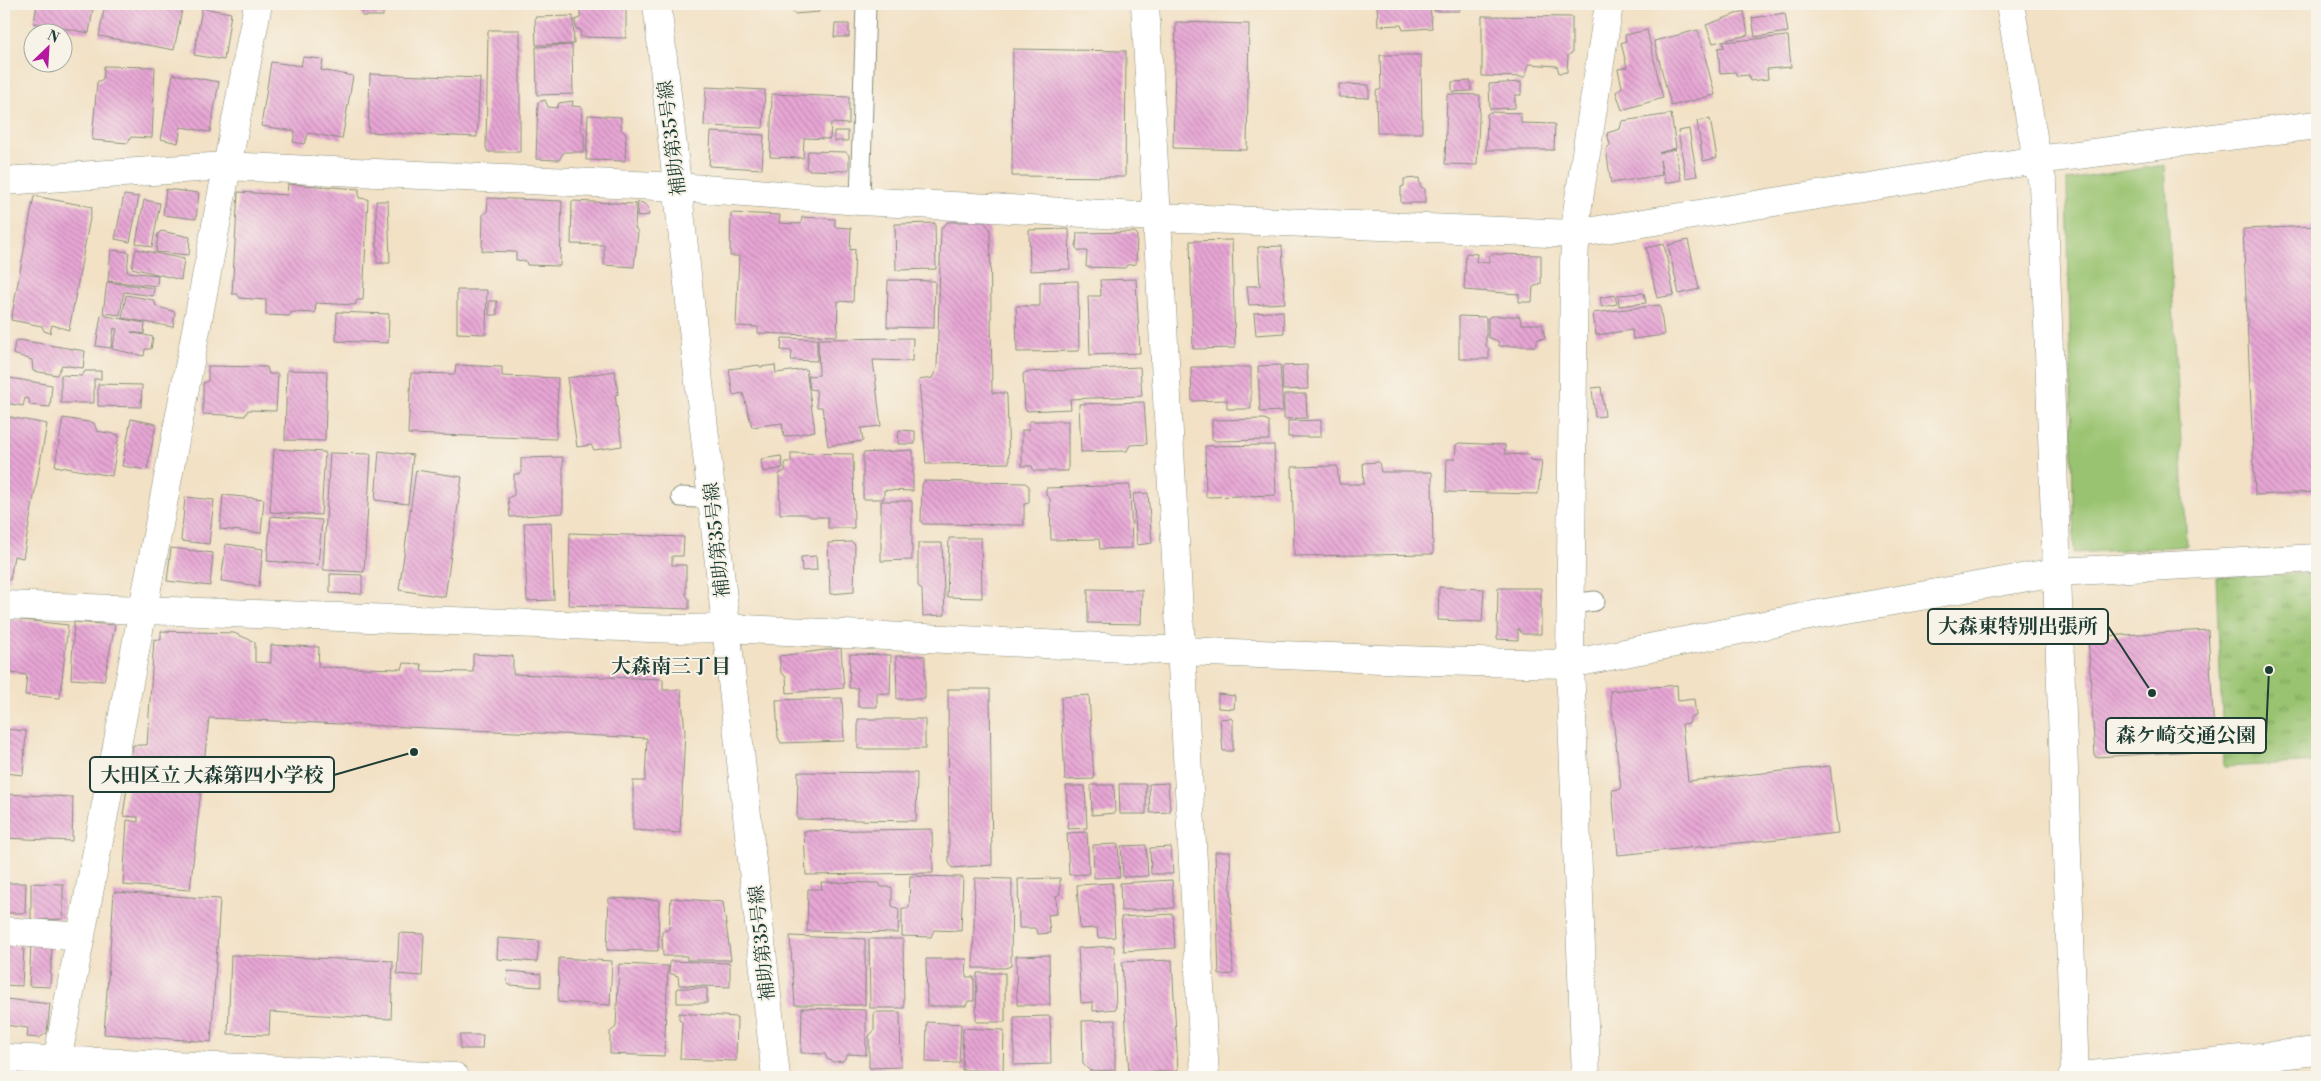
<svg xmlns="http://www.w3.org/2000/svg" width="2321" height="1081" font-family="'Libre Bodoni','Noto Serif JP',serif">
	<defs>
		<pattern id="park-tufts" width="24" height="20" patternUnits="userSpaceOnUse" patternTransform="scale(1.25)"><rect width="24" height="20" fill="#99c36f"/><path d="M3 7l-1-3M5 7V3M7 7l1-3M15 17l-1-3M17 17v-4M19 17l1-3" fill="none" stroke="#7ca05c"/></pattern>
		<pattern id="building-back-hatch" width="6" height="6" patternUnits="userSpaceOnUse" patternTransform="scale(1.25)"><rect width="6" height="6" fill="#e8a6d5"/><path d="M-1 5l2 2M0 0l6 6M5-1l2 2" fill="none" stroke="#bb88ae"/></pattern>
	</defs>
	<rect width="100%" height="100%" fill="#f7f3e8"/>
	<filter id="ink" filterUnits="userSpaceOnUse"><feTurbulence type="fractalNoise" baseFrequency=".02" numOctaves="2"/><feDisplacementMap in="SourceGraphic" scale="10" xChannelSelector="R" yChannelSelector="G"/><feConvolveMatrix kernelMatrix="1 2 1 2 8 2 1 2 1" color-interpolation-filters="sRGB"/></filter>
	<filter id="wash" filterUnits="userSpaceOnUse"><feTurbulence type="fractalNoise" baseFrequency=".0096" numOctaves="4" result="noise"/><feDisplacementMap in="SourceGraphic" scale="20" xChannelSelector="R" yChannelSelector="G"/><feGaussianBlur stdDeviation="1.12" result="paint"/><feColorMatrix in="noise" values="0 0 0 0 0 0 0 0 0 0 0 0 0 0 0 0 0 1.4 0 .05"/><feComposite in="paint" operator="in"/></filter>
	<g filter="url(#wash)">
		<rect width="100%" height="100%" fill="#f2e1c5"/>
		<!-- grass -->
		<path fill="#99c36f" stroke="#5c8052" d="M2165 165 2187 546 2074 553 2067 180Z"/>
		<!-- park -->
		<path fill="url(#park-tufts)" stroke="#5c8052" d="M2317 573V762L2224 767 2216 577Z"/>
		<g id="blocks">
			<!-- building -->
			<path fill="url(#building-back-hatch)" d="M37 4H94L89 33 34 23Z
				M105 4H150L182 10 174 50 99 36Z
				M362 4H383V16H362Z
				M619 4 626 7V38L581 37 580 29H576L575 20 580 18V5Z
				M707 4H764V7H707Z
				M780 4H819V12L794 14 791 9 781 10Z
				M1169 4H1240V7H1170Z
				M1311 4H1351V6H1311Z
				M1377 4H1430L1432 28 1403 30 1401 25 1378 26Z
				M1434 4H1473V5L1461 6 1459 11H1434Z
				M202 8 231 13 224 60 194 55Z
				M1744 11 1748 35 1713 43 1706 25Z
				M1785 13 1788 32 1755 37 1752 18Z
				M573 16 574 44 536 45 535 17Z
				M1482 16 1572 17V53L1568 55 1567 72 1559 73 1557 66 1529 64 1525 77 1482 76Z
				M1176 22 1249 24 1247 150 1173 148Z
				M835 24H849V37H834Z
				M490 30H520V152H488L486 148 488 32Z
				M1647 30 1663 98 1622 110 1616 92 1622 87 1618 69 1627 67 1621 43 1626 41 1625 35Z
				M1698 30 1715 95 1671 106 1654 41Z
				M1788 36 1791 67 1767 69 1768 79 1750 81 1749 75 1737 76 1735 72 1720 73 1718 48 1724 47 1723 42Z
				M572 45 573 94 537 95 536 47Z
				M1013 49 1126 51 1125 177 1012 176Z
				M1380 55H1421L1422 133H1377L1376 91 1381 89Z
				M303 57 321 59 323 61 321 70 353 76 342 139 309 133 304 144 293 142 295 131 261 126 271 62 301 66Z
				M104 66 155 67 152 138 131 137 128 143 92 140 97 82 103 79Z
				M173 74 219 82 210 132 181 127 178 143 161 139Z
				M370 74 480 78 477 137 368 132Z
				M1471 81V91L1452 92V82Z
				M1521 82V95H1515V108L1490 109 1489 84Z
				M1339 84 1369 85V98L1339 97Z
				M706 87 765 90 763 128 704 126Z
				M772 94 849 97V124L831 123 830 139 804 138 803 158 770 157Z
				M1447 94 1480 95 1477 165 1445 164Z
				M545 100 548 107 557 108 559 103 573 101 572 106 582 107 581 130 584 133V152H564L559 160 536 159 538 102Z
				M1490 112 1521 113V123L1555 124 1554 150H1486L1487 114Z
				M1671 114 1676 148 1659 153 1675 149 1681 180 1665 183 1660 160 1662 175 1611 183 1606 149 1610 145 1607 133 1620 129 1622 121Z
				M588 115 621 117V129L626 134 625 161 586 160Z
				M1710 119 1717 158 1703 161 1697 121Z
				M1689 129 1697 176 1686 178 1678 131Z
				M834 131H848V141H834Z
				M711 132 764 135 762 169 709 166Z
				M808 151 846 152 849 155V169L846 171 808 170 806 168Z
				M1419 178 1420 186 1425 189V203H1401V187L1404 186V179Z
				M288 184 359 189V198L368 199 363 300H357L355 305 316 303 315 313 292 312 289 316 266 315V300L240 298 237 294H232L238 192 287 195Z
				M166 189 199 193 196 219 163 215Z
				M124 195 139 197 130 242 115 239Z
				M34 196 92 207 69 330 52 325 50 333 44 331 42 326 11 320Z
				M488 198 562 201 560 266 527 265 526 261 516 260V252L482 251 483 214 487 212Z
				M144 200 160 203 152 247 136 243Z
				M376 201H388L390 263H377Z
				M572 201 636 204 635 228 638 232 634 267 604 265V245L571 244Z
				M638 202 643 203 648 207 649 215 637 217Z
				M731 213 780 215 779 223 801 224 802 217 835 219V227L851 228 850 250 855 249 853 302 838 301 837 336 758 333V327L736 326 739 256H730Z
				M948 222H984L990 228 992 393H1006L1007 396 1009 463 926 464 919 380 932 378 937 368 941 228Z
				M935 223 936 269 896 270 895 224Z
				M4 226H9L5 276H4Z
				M2317 226V492L2255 495 2243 229Z
				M1069 229 1070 269 1030 271 1029 230Z
				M161 231 190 237 189 255 156 252 158 234Z
				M1135 232 1137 234 1136 264 1127 265 1125 268 1086 267 1087 251H1079L1076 248 1077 233Z
				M1232 240 1235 348 1193 349 1190 241Z
				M1688 240 1699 289 1679 294 1668 245Z
				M1664 244 1674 295 1657 298 1646 248Z
				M1282 246 1285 303 1249 305 1247 286H1260L1258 247Z
				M136 249 184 259 181 280 132 268Z
				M111 250 129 252 127 272 158 275 157 286 108 281Z
				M1466 253 1477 254 1476 262 1489 263V256L1492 254 1541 255V284L1533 287 1532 302H1519V294L1464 290Z
				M1136 279 1140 353 1090 355 1088 296H1101L1100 280Z
				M888 280 935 281 934 328 887 327Z
				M1078 281 1079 351 1017 352 1016 306H1040V282Z
				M107 282 154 288 153 296 124 292 120 315 103 313Z
				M457 290H487L486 334 457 333Z
				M1644 293 1646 303 1619 306 1618 295Z
				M126 295 154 300 156 306 175 312 173 327 122 318Z
				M1615 295 1617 304 1602 307 1600 298Z
				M489 301H497V315H489Z
				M1660 305 1664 335 1633 339 1632 330 1596 335 1593 313Z
				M1283 311 1284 333 1256 335 1254 313Z
				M337 312 389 314 388 343 336 341Z
				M101 315 145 323 144 334 131 332 153 337 151 349H145L144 356 112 349 117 329 114 328 111 348 96 346Z
				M1459 316 1486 317V346L1489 349V359H1459Z
				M1491 316H1519L1522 324H1542L1545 338 1538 339 1535 346H1499L1498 341 1488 337V318Z
				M782 338 817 339V361L791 360 792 351 781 350Z
				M913 338 912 361 873 360 881 426 861 428 863 441 828 446 822 407H817L816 390 810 389 808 376 819 375 818 339Z
				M19 340 85 351 83 368 62 365 57 375 33 371 32 360 13 354 15 342Z
				M456 365 502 367V376L558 378 556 439 408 434 411 373 455 374Z
				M759 365 760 367 775 365 776 373 806 369 815 431 784 437 782 423 752 427 743 393 733 395 729 369Z
				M1280 365 1283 411 1260 412 1258 366Z
				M1307 365 1308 389 1283 390 1282 366Z
				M208 366 267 367 269 374H278L276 411 248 410 245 416 203 414V383L208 381Z
				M1140 367 1142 396 1070 399 1071 409 1027 411 1025 409 1023 374 1026 372Z
				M1191 367H1251V409H1227V400L1192 401Z
				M287 370 327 371 325 441 285 440Z
				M85 371H101V379H94V403H61V375L82 376Z
				M615 371 618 394 615 395 622 446 594 450 591 445 577 447 567 378Z
				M4 377 52 385 50 407 30 405 29 399 25 398 23 406 4 403Z
				M98 384 142 385 141 407 98 406Z
				M1601 387 1605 416 1595 417 1592 388Z
				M1284 394H1306L1307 418 1284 419Z
				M1144 402 1147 444 1130 445 1127 451 1081 452 1079 404Z
				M4 416 47 424 23 558 14 556 10 580 4 579Z
				M63 418 94 423 97 431 119 435 112 476 55 466Z
				M131 419 156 424 147 470 122 466Z
				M1264 419 1269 421V440L1216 441 1212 439V420Z
				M1321 420V437H1288V421Z
				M1029 421H1068V471H1034L1032 466H1022V430H1029Z
				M899 430 915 431V444H898Z
				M1459 443 1505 445V454L1529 455 1530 460 1542 461 1538 494 1446 492 1447 459H1455L1456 445Z
				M1274 445 1276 495 1206 497 1205 446Z
				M274 449 325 452 321 515 270 512Z
				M913 450V491L884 490V499H863V453Z
				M379 451 413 455 408 504 375 500Z
				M330 453 371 454 364 572 324 570 323 568Z
				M791 453 853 454 854 528H828V517H811L806 514H780L779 474 785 471V462H791Z
				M781 456 783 468 763 472 761 459Z
				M563 457V513L510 517 508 498 514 495V474H521V458Z
				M1379 462 1381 472H1432L1433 554 1294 556 1292 467 1337 466 1339 484H1364L1363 463Z
				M416 470 462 477 445 597 399 590Z
				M924 481 1025 483 1029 486V503L1024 504V525L923 524 921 522 922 485Z
				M1130 485 1132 548 1100 549 1099 539 1051 540 1050 498 1046 495V488Z
				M1148 493 1152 543 1137 545 1133 494Z
				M223 495 264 499 261 533 220 529Z
				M185 497 214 500 209 544 181 541Z
				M881 501H912V560L881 561Z
				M271 516 322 520 318 565 267 561Z
				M551 522 554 600 527 601 524 523Z
				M570 533 684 537 683 556H672V565H686V595L689 599V609L568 605Z
				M949 538H981L982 598 947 597Z
				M852 542 855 545 854 592 830 594 828 543Z
				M918 543H942L945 615 923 616 922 590 918 586Z
				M226 544 263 549 259 586 221 581Z
				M171 548 213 553 210 586 167 581Z
				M816 556 817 570 802 571 801 557Z
				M330 574 362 575V594L330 593Z
				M1439 587 1484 589 1482 622 1438 620Z
				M1498 588H1541V634H1522L1518 628V640L1497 639Z
				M1088 589 1142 590 1141 624 1088 623Z
				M4 618 68 625 60 698 25 695 27 675 4 672Z
				M74 622 115 625 104 681 71 679Z
				M2208 630 2215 750 2095 757 2088 637Z
				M161 631 234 633 255 642V662L271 663V645L319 647 318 667 402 669 404 663 421 664 422 671 473 672V654L513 656V674L663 679V690H681L685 732 680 833 633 830V781H645L647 738 209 718 190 890 123 885 127 820 138 822V817L123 816 133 745H147L154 639 161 640Z
				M841 648 844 688 787 693 786 676 781 673 779 656Z
				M850 654 891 655 890 694 877 693V707H858V688H849Z
				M896 656H925V699H897Z
				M1677 685 1678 701 1694 699 1696 716 1690 717V723L1682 724 1688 781 1830 766 1838 833 1618 855 1612 790 1621 789 1610 691Z
				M948 689H990L992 865 952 868 949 862Z
				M1218 694 1235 696 1234 709 1218 708Z
				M1089 695 1094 779 1065 780 1061 697Z
				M842 698 844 741 781 743 778 737 776 700Z
				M1231 718 1233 721V751H1223L1220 719Z
				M858 719H925V749H858Z
				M4 729 26 731 23 775 4 773Z
				M798 772 917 773 916 821 797 819Z
				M1168 783 1170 812 1150 813 1149 784Z
				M1119 784H1146V814H1120Z
				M1091 785H1114L1115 813 1092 815Z
				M1066 786H1085L1087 828 1068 829Z
				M4 794 73 797 72 841 4 838Z
				M932 829 933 873 806 875 804 831Z
				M1087 832 1089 874 1069 875 1067 833Z
				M1118 844 1120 877 1094 878 1093 845Z
				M1146 845 1148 876 1123 877 1121 846Z
				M1171 847 1173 874H1151L1150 848Z
				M1215 852H1230L1233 974 1219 975Z
				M910 876 963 877 961 931 934 930 931 937 902 936V908H909Z
				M975 878 1012 879 1011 966 1005 968H973Z
				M1060 878V894L1056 896 1057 914 1048 915 1050 933 1038 934 1035 928H1019L1018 879Z
				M1172 880 1174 908 1121 911 1120 883Z
				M821 882 879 883 881 887H892V906L899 909 898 933 807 931 808 889H822Z
				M4 883H26L25 913H4Z
				M31 883 63 884V919L31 920Z
				M1112 883 1115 937 1098 938 1097 928 1080 929 1077 885Z
				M114 892 220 899 211 1042 104 1034Z
				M609 898 659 900 658 951 607 950Z
				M671 898 723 902 731 960H687V956H663L662 932 669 929Z
				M1173 914 1175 948 1124 951 1121 917Z
				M399 933 424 934 422 976 397 974Z
				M790 936 865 939V1005H795Z
				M498 938 539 941 537 962 497 959Z
				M869 939H903L904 1008H870Z
				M4 944 24 946 22 986 4 985Z
				M31 944H52L50 987 29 986Z
				M1114 946 1116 1009 1093 1011V1002L1081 1003 1078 948Z
				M231 955 393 961 391 1019 270 1012 269 1035 228 1034Z
				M1049 955 1050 1005H1017L1016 956Z
				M559 958 612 961 610 1005 558 1002Z
				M926 959H967L966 977H974V1001H968L966 1006H927Z
				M1172 960 1178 1071 1129 1073 1122 962Z
				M670 961 730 963V987L679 985 678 976 669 973Z
				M619 964 668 966 664 1056 610 1054V1032L616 1027Z
				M508 971 541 974V987L509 985 507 982Z
				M977 973H1005V1022H976Z
				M677 988H707V1003H677Z
				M6 999 50 1004 47 1033 39 1038 27 1037 28 1028 4 1025Z
				M802 1008 866 1010V1055L848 1054 843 1061 834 1062 827 1059 825 1054 801 1053Z
				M874 1012H900L901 1067 869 1068V1036L874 1031Z
				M679 1013 737 1017 736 1061 680 1059 682 1022 679 1019Z
				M1050 1016 1051 1064 1014 1065V1017Z
				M1115 1020V1070L1090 1071 1083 1064 1082 1021Z
				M927 1022 961 1024 959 1063 926 1062Z
				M963 1028 1004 1030 1003 1071 962 1070Z
				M460 1035H483L482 1049H460Z"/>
		</g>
	</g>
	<g filter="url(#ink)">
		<use href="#blocks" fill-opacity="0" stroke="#888f7c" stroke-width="1"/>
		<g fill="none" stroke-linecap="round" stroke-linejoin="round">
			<defs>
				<path id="service" d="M860 201 866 4
					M681 497 712 499
					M1571 604 1595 601"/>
				<path id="minor" d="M1145 4 1205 1077
					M2010 4 2037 160 2043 184 2075 1077
					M4 181 226 166 678 187 860 201 1157 217 1574 234 2037 160 2317 125
					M4 605 678 629 727 628 1182 651 1431 661 1570 664 1814 615 2056 572 2317 558
					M4 931 81 937
					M4 1058 455 1077
					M54 1077 258 4
					M1586 1077 1570 664 1574 262 1577 212 1609 4
					M2072 1077 2317 1051"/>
				<path id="tertiary" d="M657 4 776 1077"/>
			</defs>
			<!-- service casing -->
			<use href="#service" stroke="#888f7c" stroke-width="21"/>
			<!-- minor casing -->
			<use href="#minor" stroke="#888f7c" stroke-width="29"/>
			<!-- tertiary casing -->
			<use href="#tertiary" stroke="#888f7c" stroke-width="29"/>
			<!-- service -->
			<use href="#service" stroke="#fff" stroke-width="19"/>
			<!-- minor -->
			<use href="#minor" stroke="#fff" stroke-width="28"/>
			<!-- tertiary -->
			<use href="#tertiary" stroke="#fff" stroke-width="28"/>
		</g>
	</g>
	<g text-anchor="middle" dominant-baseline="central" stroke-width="4" stroke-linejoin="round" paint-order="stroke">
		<!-- street labels -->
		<g font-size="19" fill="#1f3d34" stroke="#f7f3e8">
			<text transform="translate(672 138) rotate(-97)">補助第35号線</text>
			<text transform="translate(717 540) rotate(-96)">補助第35号線</text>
			<text transform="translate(762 943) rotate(-96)">補助第35号線</text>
		</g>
		<!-- neighbourhood labels -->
		<g font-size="20" font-weight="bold" fill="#1f3d34" stroke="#f7f3e8">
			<text x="671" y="667">大森南三丁目</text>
		</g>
	</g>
	<!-- callouts -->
	<path fill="none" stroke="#1f3d34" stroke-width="2" d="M2152 693L2108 626M2269 670L2266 735M414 752L334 775"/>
	<g fill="#1f3d34" stroke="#f7f3e8" stroke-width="2">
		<circle cx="2152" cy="693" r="5"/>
		<circle cx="2269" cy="670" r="5"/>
		<circle cx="414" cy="752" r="5"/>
	</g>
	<g fill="#f7f3e8" stroke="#1f3d34" stroke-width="2">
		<rect x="1928" y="609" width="180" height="35" rx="5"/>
		<rect x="2106" y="718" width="160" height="35" rx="5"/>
		<rect x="90" y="757" width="244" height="35" rx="5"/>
	</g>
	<g font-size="20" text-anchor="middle" font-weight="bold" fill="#1f3d34">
		<text x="2018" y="633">大森東特別出張所</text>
		<text x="2186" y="742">森ケ崎交通公園</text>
		<text x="212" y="782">大田区立 大森第四小学校</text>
	</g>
	<!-- margin -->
	<rect width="2321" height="1081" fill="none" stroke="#f7f3e8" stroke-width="20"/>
	<!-- north arrow -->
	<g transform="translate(48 48) rotate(25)"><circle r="24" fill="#f7f3e8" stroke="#a1aaa0"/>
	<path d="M0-4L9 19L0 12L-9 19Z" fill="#b5179e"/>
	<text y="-8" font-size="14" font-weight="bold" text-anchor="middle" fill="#1f3d34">N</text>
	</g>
</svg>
